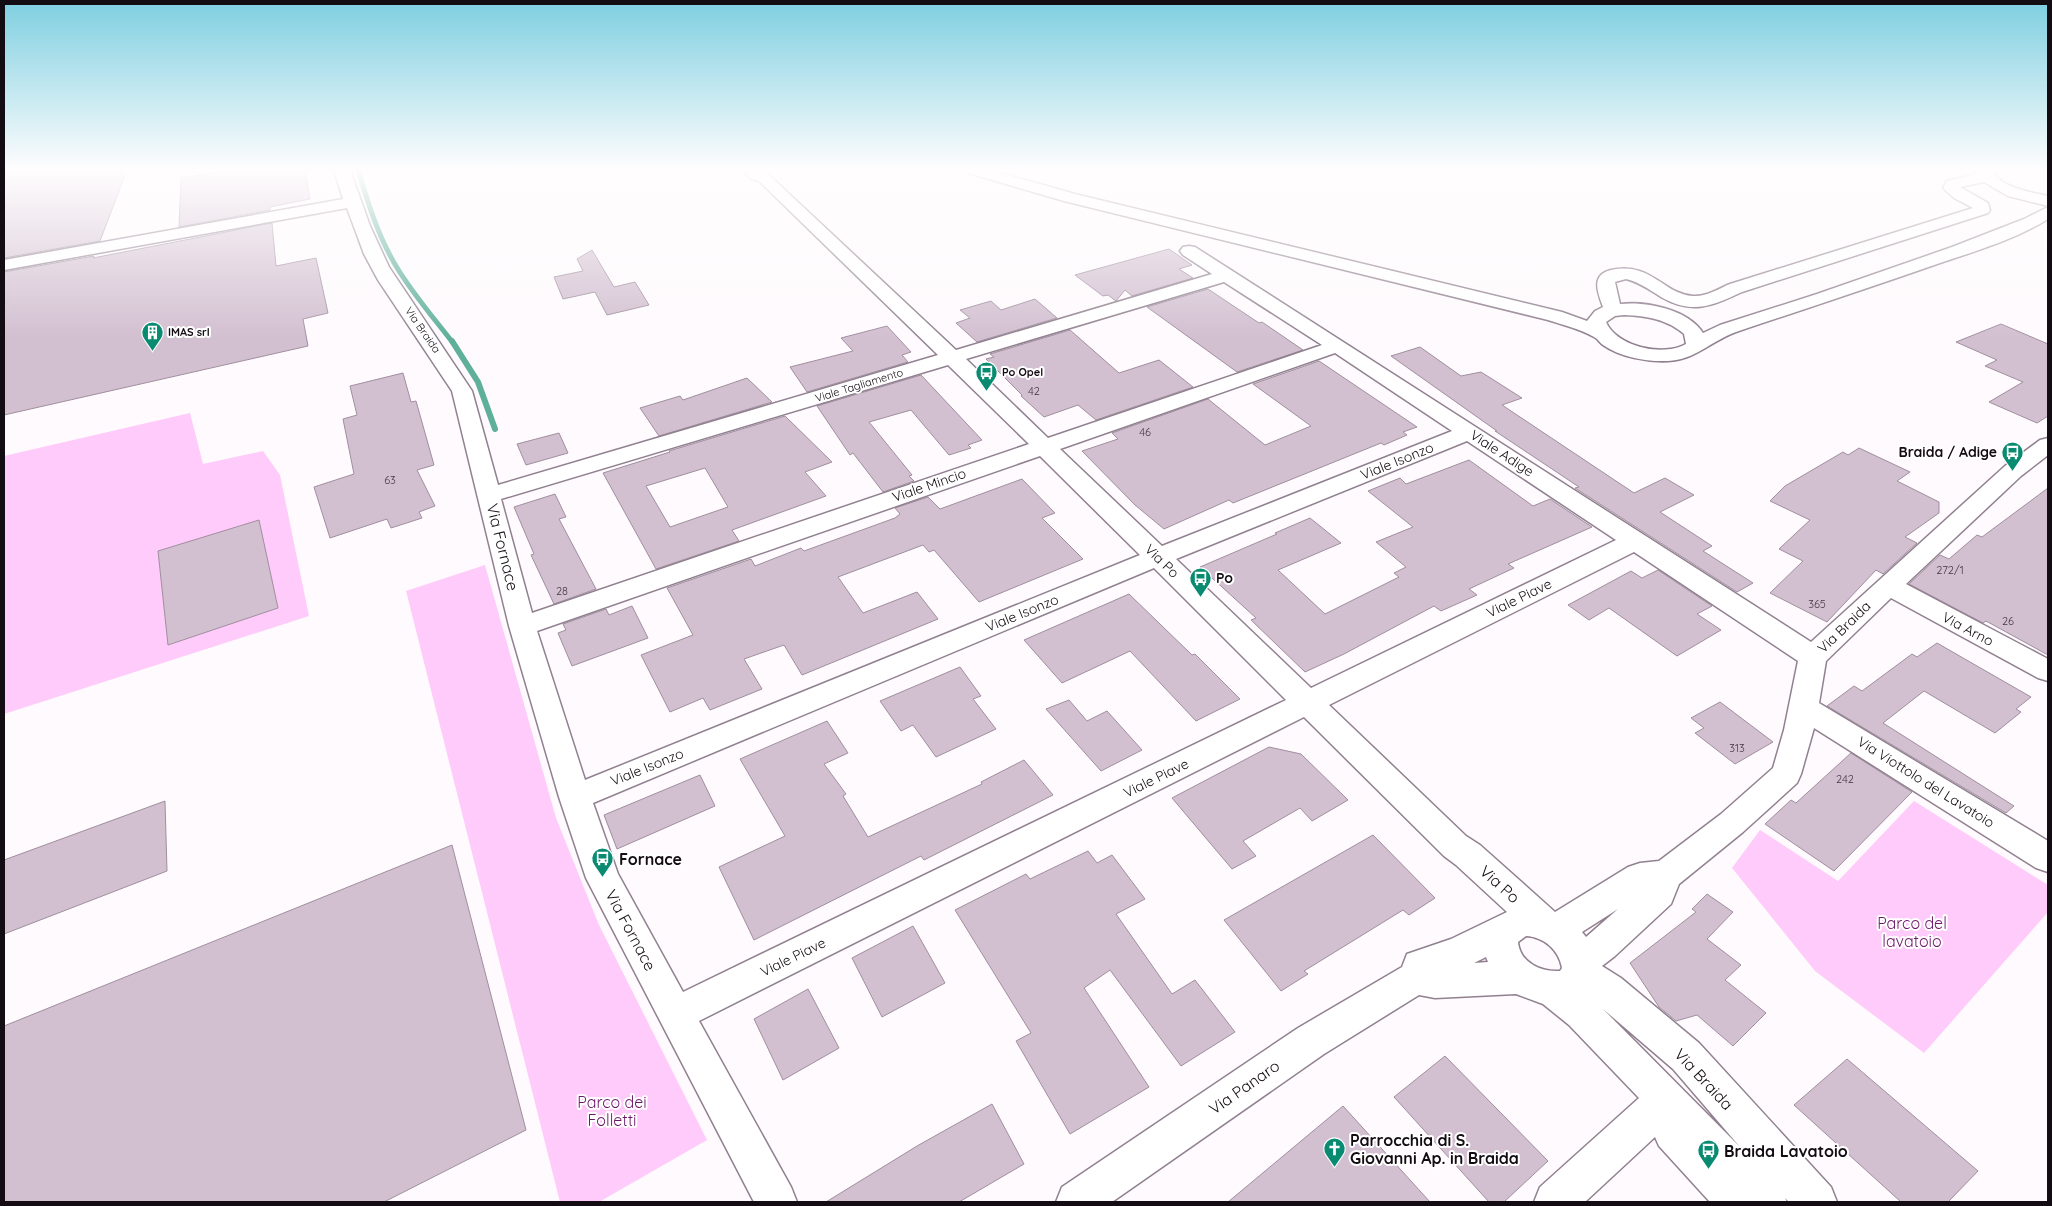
<svg xmlns="http://www.w3.org/2000/svg" width="2052" height="1206" font-family="Quicksand,sans-serif">
	<rect width="100%" height="100%" fill="#fefafd"/>
	<!-- green -->
	<path fill="#ffcbfa" d="M190 413 203 464 263 451 280 475 309 616 4 714V456Z
		M485 565 556 818 599 925 707 1140 599 1202H560L406 591Z
		M1914 801 2048 885V912L1924 1053 1815 971 1732 868 1760 830 1838 881Z"/>
	<g fill="none" stroke-linecap="round" stroke-linejoin="round">
		<!-- stream-far1 -->
		<path stroke="#5fb09a" stroke-width="5" d="M358 170C368 203 378 236 396 266 412 293 433 317 453 343"/>
		<!-- stream -->
		<path stroke="#5fb09a" stroke-width="6" d="M452 341 478 382 495 429"/>
	</g>
	<!-- building -->
	<path fill="#d2bfd0" stroke="#a08f9f" fill-rule="evenodd" d="M4 170H127L100 241 4 258Z
		M230 170H305L310 199 270 207V210L179 227 181 178Z
		M272 223 276 266 316 258 328 313 303 319 308 346 4 415V272L94 256 93 258Z
		M1169 249 1192 265 1179 269 1193 278 1132 296 1125 290 1116 301 1108 295 1103 296 1075 275Z
		M592 250 614 287 635 282 649 305 607 315 595 292 563 299 554 277 583 271 577 259Z
		M1208 289 1259 323 1262 322 1303 350 1237 372 1147 307Z
		M1035 299 1057 318 977 342 956 323 970 318 960 310 991 301 1001 310Z
		M2001 324 2048 344V416L2037 423 1989 402 2023 382 1985 366 1997 360 1956 342Z
		M887 326 911 352 902 355 908 362 807 392 790 367 853 351 841 338Z
		M1070 330 1119 373 1159 360 1193 387 1096 420 1078 405 1044 417 1021 396 1022 395 986 359 994 357 990 354Z
		M1420 347 1461 376 1481 372 1522 398 1502 405 1634 493 1665 478 1694 495 1660 512 1712 546 1703 551 1753 583 1737 592 1575 488 1579 487 1495 431H1497L1391 356Z
		M1319 361 1417 427 1403 432 1407 435 1384 445 1381 443 1233 503 1229 500 1164 529 1135 505 1082 451 1118 439 1112 433 1208 399 1265 445 1311 426 1253 384Z
		M403 373 411 402 416 401 434 465 417 470 435 506 419 512 422 518 391 528 387 519 330 538 314 487 354 474 343 419 357 415 350 386Z
		M921 375 982 440 968 445 971 448 949 455 911 410 869 422 912 475 909 476 914 481 883 492 853 453 850 455 817 406Z
		M747 378 772 402 659 436 640 408 680 396 683 400Z
		M785 416 832 462 805 472 826 496 732 530 739 541 656 569 603 473 670 452 669 451ZM705 468 728 507 670 527 646 486Z
		M559 433 568 453 526 465 517 444Z
		M1859 448 1910 472 1897 481 1939 502V513L1905 537 1917 543 1883 574 1876 570 1827 622 1770 593 1803 561 1779 549 1810 520 1770 501 1785 486 1843 452 1848 455Z
		M1469 460 1533 506 1550 499 1592 527 1508 564 1514 568 1469 589 1477 595 1441 611 1434 606 1344 654 1305 672 1251 620 1256 618 1200 567 1277 534 1275 533 1310 518 1341 543 1278 570 1325 614 1399 577 1394 573 1406 567 1376 542 1413 527 1368 491 1400 478 1406 484Z
		M1022 479 1055 513 1042 518 1083 559 979 602 934 550 929 552 923 545 838 577 863 613 917 592 938 619 802 675 784 645 744 659 762 689 710 710 703 698 670 712 641 655 693 635 667 588 751 559 755 566 801 548 804 551 895 518 900 514 895 508 928 497 940 509Z
		M2048 488V655L1986 621 1983 623 1909 584 1940 555 1949 559 1977 535 1982 537Z
		M555 494 566 517 559 519 596 589 554 604 531 555 534 554 514 507Z
		M259 520 278 608 168 645 158 551Z
		M1658 570 1712 606 1697 614 1721 630 1677 656 1609 608 1589 620 1568 605 1631 571 1642 578Z
		M1129 594 1192 655 1195 654 1240 699 1196 721 1130 651 1062 683 1024 640Z
		M632 606 648 638 572 666 558 633 566 630 563 624 606 609 609 615Z
		M1937 643 2031 697 2016 709 2021 712 1995 733 1924 691 1883 723 2014 806 2006 813 1827 706 1854 686 1862 691 1912 654 1917 657Z
		M960 667 981 696 973 699 996 729 936 757 913 725 901 731 880 701Z
		M1069 700 1087 721 1107 711 1142 750 1101 771 1046 709Z
		M1720 702 1773 742 1735 764 1695 733 1704 728 1691 718Z
		M827 721 848 753 824 764 846 794 843 796 868 837 982 784 981 782 1024 760 1053 795 924 860 921 856 754 940 719 867 785 836 740 759Z
		M1269 747 1301 754 1348 800 1312 821 1300 808 1243 841 1256 856 1232 869 1172 798Z
		M1851 753 1912 792 1834 871 1765 824 1791 800 1796 803Z
		M700 775 715 806 617 849 604 815Z
		M165 801 167 871 4 934V860Z
		M1373 835 1435 898 1409 915 1403 910 1304 971 1308 974 1281 991 1224 920Z
		M452 845 526 1130 384 1202H4V1026Z
		M1088 851 1097 863 1112 855 1145 899 1116 914 1172 994 1195 980 1235 1032 1181 1066 1110 970 1084 988 1149 1087 1070 1134 1016 1041 1031 1033 955 910 1026 874 1030 879Z
		M1707 894 1733 912 1707 939 1741 965 1725 980 1766 1013 1733 1046 1697 1015 1676 1021 1659 1007 1630 963 1696 912 1692 909Z
		M913 926 945 983 882 1017 852 958Z
		M808 989 839 1048 783 1080 754 1019Z
		M1445 1056 1548 1161 1504 1202H1489L1394 1097Z
		M1847 1059 1978 1171 1948 1202H1901L1794 1105Z
		M992 1104 1024 1164 959 1202H826L917 1146Z
		M1343 1106 1430 1202H1228Z"/>
	<g fill="none" stroke-linecap="round" stroke-linejoin="round">
		<defs>
			<path id="minor" d="M334 170H350L370 226 389 267 472 391 498 485 938 355 759 181 751 179 742 170H759L769 175 956 350 1212 274 1183 255 1180 251 1183 247 1189 246 1195 247 1811 642 2005 466 2040 440 2048 438V455L2021 476 1906 584 2048 659V681L2038 678 1891 598 1826 661 1819 703 2048 841V872L2036 868 1814 728 1801 774 1797 783 1743 832 1679 884 1671 904 1615 956 1602 966 1621 978 1699 1043 1831 1187 1837 1202H1789L1785 1198 1787 1202H1710L1659 1146 1655 1137 1585 1202H1534L1540 1187 1639 1098 1569 1025 1543 1004 1516 994 1435 998 1419 995 1324 1054 1112 1202H1056L1062 1187 1298 1028 1402 967 1407 954 1451 939 1507 912 1456 865 1444 856 1304 717 699 1021 791 1187 797 1202H754L586 878 559 797 509 626 452 391 378 280 364 254 347 208 4 270V260L343 199ZM1224 282 1322 345 1048 438 966 359ZM1335 353 1452 431 1162 546 1060 449ZM948 365 1029 444 532 613 501 499ZM1467 441 1616 540 1311 688 1176 559ZM1040 456 1140 555 585 780 537 631ZM1634 552 1798 661 1784 730 1773 768 1721 814 1659 861 1640 863 1628 867 1555 912 1480 845 1466 836 1329 705ZM1154 568 1286 700 683 992 618 874 593 803ZM1618 909 1586 937 1582 932ZM1526 936C1544 937 1559 950 1562 968L1560 971C1541 972 1520 963 1518 942ZM1486 957 1488 962 1474 963ZM1603 1009 1673 1069 1740 1147Z
				M965 170H990L1075 194 1562 312 1587 321 1595 311 1603 307C1598 293 1590 275 1611 270 1651 261 1663 294 1693 296 1706 297 1718 289 1730 284L1973 208 1954 198 1943 188 1947 181 1977 174 1976 170H1992C2000 188 2031 192 2048 196V206L2008 196 1984 182 1960 187 1988 203 1990 210 1988 213 1742 292C1712 306 1692 315 1661 297 1650 290 1639 282 1626 279L1615 282 1620 304C1646 301 1688 309 1703 333L1720 325 1817 294 1952 247 2024 219 2048 207V219C2016 239 1976 251 1940 263 1872 287 1804 309 1736 332 1711 341 1695 360 1668 361 1647 362 1620 357 1603 345 1600 343 1598 339 1594 337 1581 329 1563 325 1548 320L1064 201 968 173ZM1624 315C1646 316 1667 319 1684 334L1686 344C1663 357 1617 347 1606 322L1615 316Z"/>
		</defs>
		<!-- minor casing -->
		<use href="#minor" stroke="#918190" stroke-width="3"/>
		<!-- minor -->
		<use href="#minor" fill="#fff" fill-rule="evenodd"/>
	</g>
	<!-- sky -->
	<linearGradient id="sky" x2="0" y2="1"><stop stop-color="#7ecfe0"/><stop offset="0.5" stop-color="#fffdfe"/><stop offset="1" stop-color="#fffdfe" stop-opacity="0"/></linearGradient>
	<rect width="2052" height="339" fill="url(#sky)"/>
	<!-- icons -->
	<defs>
		<symbol id="building-pin" viewBox="-11 -11 22 30"><path d="M0 17L-7.5 6A9.5 9.5 0 1 1 7.5 6Z" fill="#088b70" stroke="#fff"/><path d="M-4-6H4V6H1V3H-1V6H-4ZM-2.5-4.3h1.7v1.8h-1.7ZM.8-4.3h1.7v1.8H.8ZM-2.5-1h1.7V.8h-1.7ZM.8-1h1.7V.8H.8Z" fill="#fff"/></symbol>
		<symbol id="bus-pin" viewBox="-11 -11 22 30"><path d="M0 17L-7.5 6A9.5 9.5 0 1 1 7.5 6Z" fill="#088b70" stroke="#fff"/><path d="M-5-6H5V4H4V6H2V4H-2V6H-4V4H-5ZM-3.5-4V0h7V-4ZM-3.5 1.2v1.5H-2V1.2ZM2 1.2v1.5H3.5V1.2Z" fill="#fff"/></symbol>
		<symbol id="church-pin" viewBox="-11 -11 22 30"><path d="M0 17L-7.5 6A9.5 9.5 0 1 1 7.5 6Z" fill="#088b70" stroke="#fff"/><path d="M-1.2-6h2.4v3.5h3.3v2.4h-3.3V6h-2.4V-.1h-3.3v-2.4h3.3Z" fill="#fff"/></symbol>
	</defs>
	<g fill-rule="evenodd">
		<use href="#building-pin" x="140" y="320" width="25" height="34"/>
		<use href="#bus-pin" x="974" y="360" width="25" height="34"/>
		<use href="#bus-pin" x="2000" y="440" width="25" height="34"/>
		<use href="#bus-pin" x="1188" y="566" width="25" height="34"/>
		<use href="#bus-pin" x="590" y="846" width="25" height="34"/>
		<use href="#church-pin" x="1322" y="1136" width="25" height="34"/>
		<use href="#bus-pin" x="1696" y="1138" width="25" height="34"/>
	</g>
	<g text-anchor="middle" dominant-baseline="central" stroke-width="4" stroke-linejoin="round" paint-order="stroke">
		<!-- far-street labels -->
		<g font-size="11" fill="#130c12" stroke="#fff">
			<text transform="translate(423 330) rotate(55)">Via Braida</text>
			<text transform="translate(859 385) rotate(-17)">Viale Tagliamento</text>
		</g>
		<!-- far-poi labels -->
		<g font-size="11" font-weight="bold" fill="#130c12" stroke="#fff" text-anchor="start">
			<text x="168" y="332">IMAS srl</text>
			<text x="1002" y="372">Po Opel</text>
		</g>
		<!-- number labels -->
		<g font-size="11" fill="#433942">
			<text x="1034" y="391">42</text>
			<text x="1145" y="432">46</text>
			<text x="390" y="480">63</text>
			<text x="1950" y="570">272/1</text>
			<text x="562" y="591">28</text>
			<text x="1817" y="604">365</text>
			<text x="2008" y="621">26</text>
			<text x="1737" y="748">313</text>
			<text x="1845" y="779">242</text>
		</g>
		<!-- poi labels -->
		<g font-size="14" font-weight="bold" fill="#130c12" stroke="#fff" text-anchor="end">
			<text x="1997" y="452">Braida / Adige</text>
			<text x="1216" y="578" text-anchor="start">Po</text>
		</g>
		<!-- street labels -->
		<g font-size="14" fill="#130c12" stroke="#fff">
			<text transform="translate(1502 453) rotate(33)">Viale Adige</text>
			<text transform="translate(1397 461) rotate(-22)">Viale Isonzo</text>
			<text transform="translate(929 485) rotate(-19)">Viale Mincio</text>
			<text transform="translate(1162 561) rotate(44)">Via Po</text>
			<text transform="translate(1519 598) rotate(-26)">Viale Piave</text>
			<text transform="translate(1022 613) rotate(-22)">Viale Isonzo</text>
			<text transform="translate(1844 627) rotate(-44)">Via Braida</text>
			<text transform="translate(1968 629) rotate(28)">Via Arno</text>
			<text transform="translate(647 767) rotate(-22)">Viale Isonzo</text>
			<text transform="translate(1156 778) rotate(-26)">Viale Piave</text>
			<text transform="translate(1926 782) rotate(32)">Via Viottolo del Lavatoio</text>
			<text transform="translate(793 957) rotate(-26)">Viale Piave</text>
		</g>
		<!-- near-street labels -->
		<g font-size="16" fill="#130c12" stroke="#fff">
			<text transform="translate(503 547) rotate(76)">Via Fornace</text>
			<text transform="translate(1500 884) rotate(42)">Via Po</text>
			<text transform="translate(631 930) rotate(62)">Via Fornace</text>
			<text transform="translate(1704 1079) rotate(47)">Via Braida</text>
			<text transform="translate(1244 1087) rotate(-35)">Via Panaro</text>
		</g>
		<!-- near-poi labels -->
		<g font-size="16" font-weight="bold" fill="#130c12" stroke="#fff" text-anchor="start">
			<text x="619" y="859">Fornace</text>
			<text x="1350" y="1140">Parrocchia di S.<tspan x="1350" dy="18">Giovanni Ap. in Braida</tspan></text>
			<text x="1724" y="1151">Braida Lavatoio</text>
		</g>
		<!-- near-park labels -->
		<g font-size="16" fill="#6a1769" stroke="#fff">
			<text x="1912" y="923">Parco del<tspan x="1912" dy="18">lavatoio</tspan></text>
			<text x="612" y="1102">Parco dei<tspan x="612" dy="18">Folletti</tspan></text>
		</g>
	</g>
	<!-- border -->
	<rect width="2052" height="1206" fill="none" stroke="#130c12" stroke-width="10"/>
</svg>
